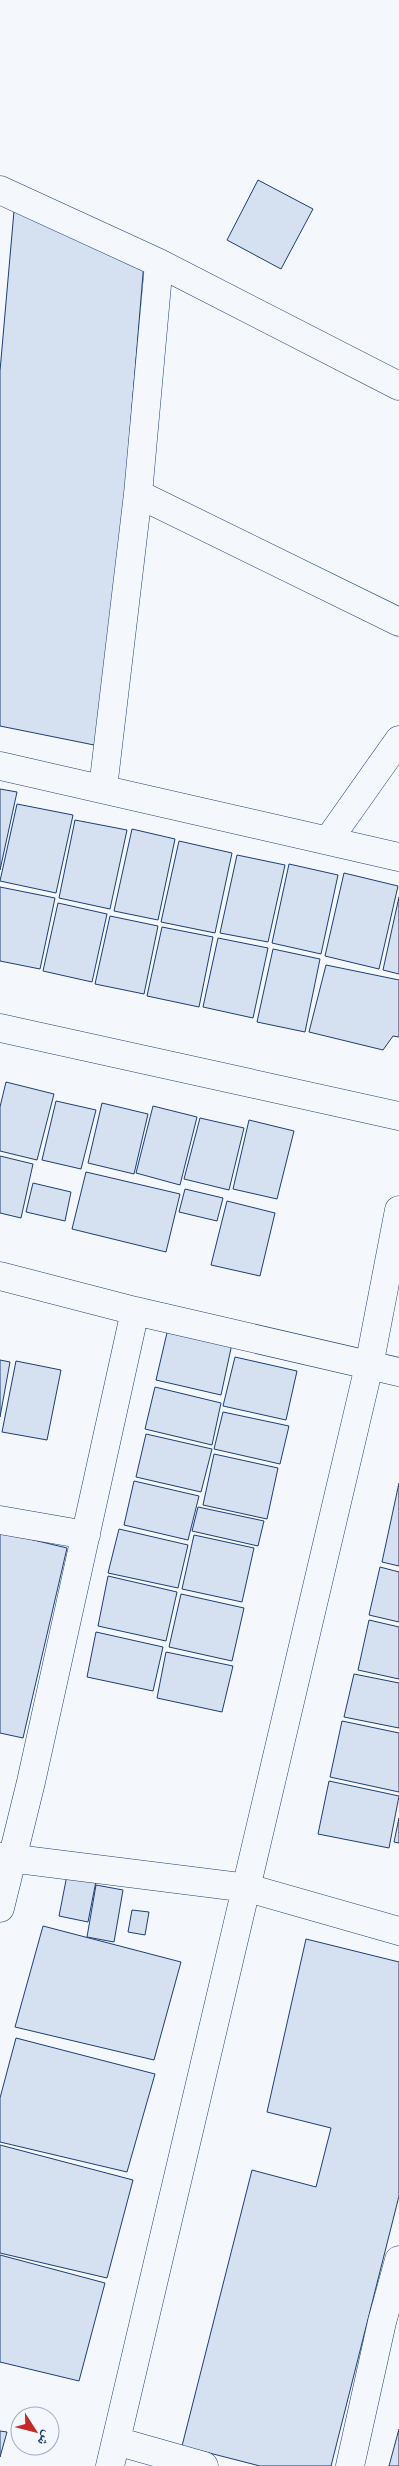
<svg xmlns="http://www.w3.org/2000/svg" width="399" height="2466" font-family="Inter,'Noto Naskh Arabic',sans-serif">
	<rect width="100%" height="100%" fill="#f4f7fb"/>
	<!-- building -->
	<path fill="#d5e0f0" stroke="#1d3f73" d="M258 180 313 209 281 269 227 240Z
		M14 211 144 262 104 747 0 726V371Z
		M0 789 17 792 0 870Z
		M17 804 73 815 56 893 0 881Z
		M75 820 127 830 110 909 59 898Z
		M132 829 175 839 158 920 114 911Z
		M179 841 232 853 215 933 161 922Z
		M237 855 285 865 268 942 220 933Z
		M289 864 338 875 321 954 272 943Z
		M344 873 398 886 379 969 325 956Z
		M0 887 55 898 40 969 0 961Z
		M399 897V974L383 970Z
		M58 903 107 914 92 982 43 971Z
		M110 916 158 926 144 994 95 984Z
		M162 927 213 937 199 1007 147 996Z
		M218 938 268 948 253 1018 203 1007Z
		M273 949 320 959 305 1032 257 1022Z
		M326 965 399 980V1037L393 1036 383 1050 309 1032Z
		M6 1082 54 1094 37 1160 0 1151V1107Z
		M56 1101 96 1110 81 1169 42 1160Z
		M102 1103 148 1114 134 1174 88 1163Z
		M153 1106 197 1117 180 1185 136 1173Z
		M200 1118 244 1128 229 1190 184 1179Z
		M249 1120 294 1131 277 1199 233 1189Z
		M0 1156 33 1164 21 1218 0 1213Z
		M86 1172 180 1194 166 1252 72 1229Z
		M33 1183 71 1192 65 1221 26 1212Z
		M185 1189 223 1198 217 1221 179 1212Z
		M227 1201 275 1213 260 1276 211 1265Z
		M169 1324 233 1339 221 1395 156 1380Z
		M235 1357 297 1371 286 1420 223 1406Z
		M0 1360 10 1362 0 1417Z
		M16 1361 61 1370 47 1440 2 1432Z
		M155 1387 221 1403 212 1445 145 1429Z
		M223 1412 289 1426 280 1464 214 1449Z
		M146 1434 212 1449 201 1492 136 1477Z
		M214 1454 278 1468 267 1519 203 1505Z
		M134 1481 199 1496 188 1540 124 1525Z
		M399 1483V1566L382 1562Z
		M198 1507 264 1521 258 1546 192 1531Z
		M119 1529 188 1545 178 1588 108 1573Z
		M0 1532 67 1548 23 1738 0 1733Z
		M194 1535 254 1548 242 1602 182 1589Z
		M380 1567 399 1572V1622L369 1615Z
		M108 1576 177 1592 166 1641 98 1626Z
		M181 1594 244 1608 232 1661 169 1647Z
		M369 1620 399 1627V1679L358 1670Z
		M96 1632 163 1647 153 1691 87 1677Z
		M166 1652 233 1666 222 1712 157 1698Z
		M354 1674 399 1683V1728L344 1717Z
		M342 1721 399 1733V1792L330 1777Z
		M329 1781 399 1796 389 1848 318 1834Z
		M399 1818V1843L394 1842Z
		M68 1870 97 1876 88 1922 59 1916Z
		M96 1885 123 1890 114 1942 87 1937Z
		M132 1910 149 1912 145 1935 128 1932Z
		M43 1926 181 1962 154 2060 15 2027Z
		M306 1939 399 1962V2196L331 2466H260L182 2446 252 2170 316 2187 331 2128 267 2112Z
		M16 2038 155 2074 127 2172 0 2142V2098Z
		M0 2145 133 2180 107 2278 0 2253Z
		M0 2255 105 2283 79 2381 0 2362Z
		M399 2429V2466H389Z
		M0 2431 7 2432 0 2457Z"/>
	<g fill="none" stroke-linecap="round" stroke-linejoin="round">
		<defs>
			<path id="minor" d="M0 190 159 263 399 386
				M138 494 399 622
				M0 766 399 857
				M103 788 138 494 159 263
				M329 839 399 740
				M0 1028 399 1116
				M0 1276 135 1311 399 1372
				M0 1520 86 1535
				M0 1857 248 1888 399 1931
				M0 1908 31 1782 135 1311
				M116 2441 204 2466
				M110 2466 369 1366 399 1210
				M350 2466 382 2322 399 2260"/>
		</defs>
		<!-- minor casing -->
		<use href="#minor" stroke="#1d3f73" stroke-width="29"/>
		<!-- minor -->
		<use href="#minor" stroke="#f4f7fb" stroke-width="28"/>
	</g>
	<!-- north arrow -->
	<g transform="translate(35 2431) rotate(126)"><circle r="24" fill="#f4f7fb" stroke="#9eadc5"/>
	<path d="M0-4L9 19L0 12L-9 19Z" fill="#c62828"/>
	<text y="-8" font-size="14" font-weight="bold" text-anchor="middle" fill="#1d3f73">ش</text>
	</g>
</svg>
